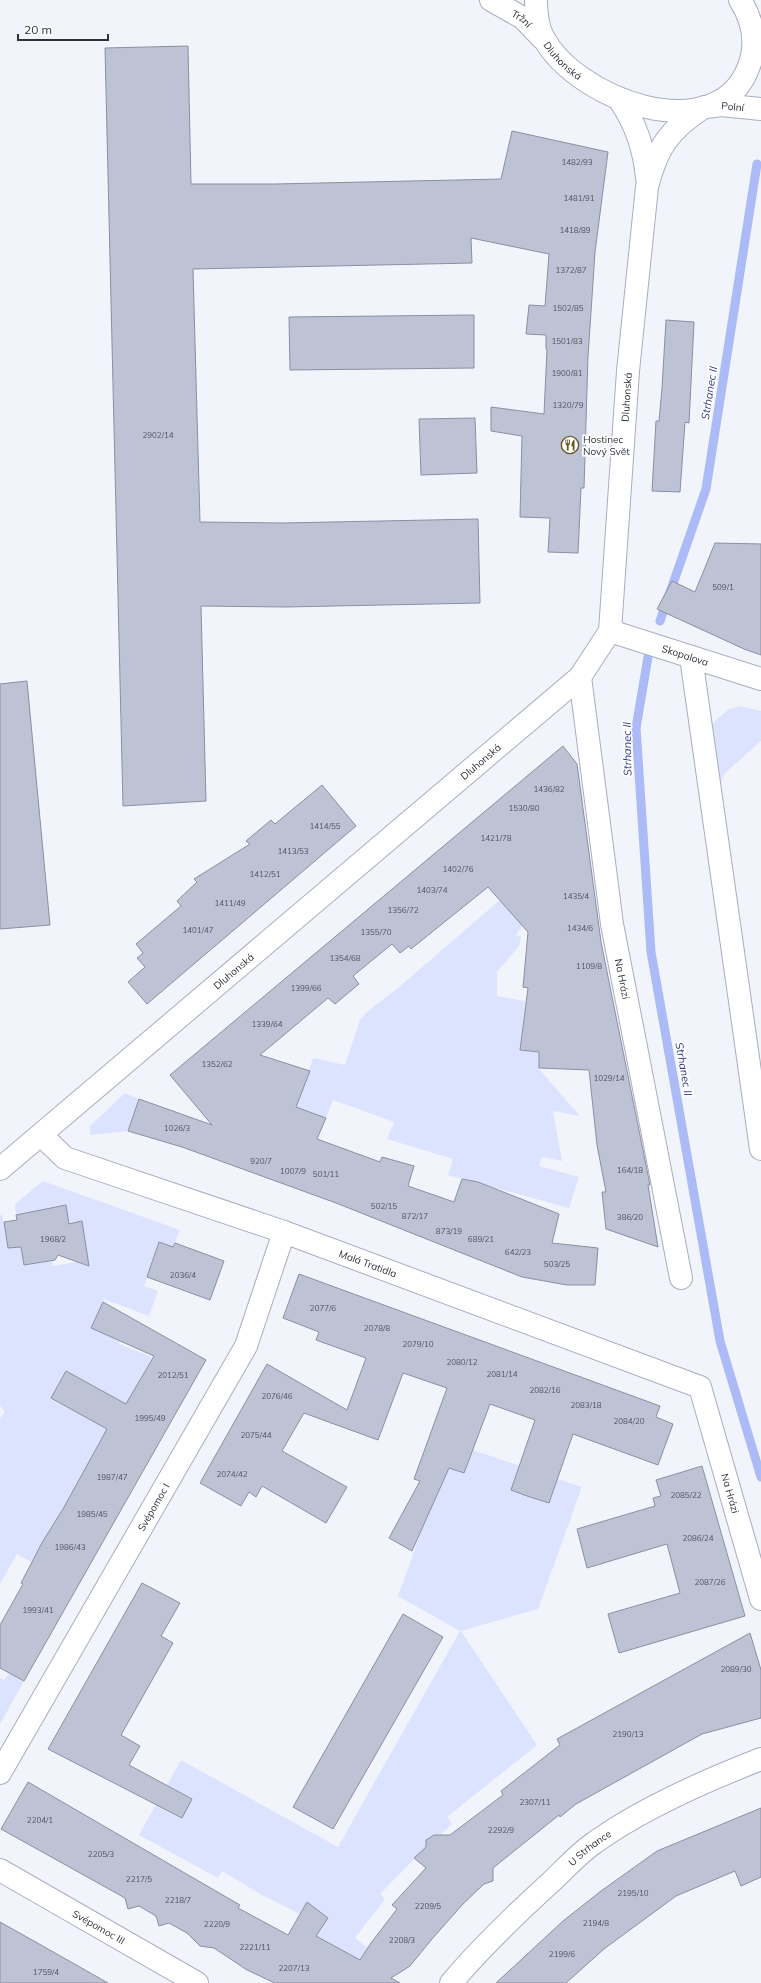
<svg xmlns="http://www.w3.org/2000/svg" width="761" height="1983" font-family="Mulish,sans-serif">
	<rect width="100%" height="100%" fill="#f2f4fc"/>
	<!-- green -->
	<path fill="#dce3fe" d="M741 706 761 711V741L724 774 718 790 709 731 714 722 729 709Z
		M500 900 516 919 522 914 526 920 516 935 521 937 519 946 497 972V996L525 1001 520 1050 539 1052V1069L580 1116 553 1111 562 1161 542 1157 539 1166 579 1177 569 1208 448 1175 453 1159 387 1139 394 1122 333 1100 326 1118 309 1111H295L313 1058 345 1065 360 1020 367 1012 399 987Z
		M125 1093 139 1099 128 1131 90 1135V1126Z
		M43 1181 180 1230 173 1247 159 1242 144 1286 158 1291 149 1316 104 1299 91 1328 120 1341 119 1344 152 1357 139 1382 144 1436 159 1444 137 1481 133 1479 123 1459 98 1445 57 1520 37 1552 69 1570 75 1560 89 1567 77 1588 17 1554 0 1584V1418L5 1412 0 1406V1216L2 1214 8 1248 21 1247 24 1265 52 1260 53 1266 88 1260 82 1222 69 1224 66 1205 16 1215 15 1204Z
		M473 1450 520 1466 511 1490 549 1503 558 1479 582 1487 538 1609 461 1631 537 1745 447 1817 452 1824 440 1835C432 1835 426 1838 426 1847L380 1894 385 1899 355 1938 368 1948 360 1960 340 1966 298 1918 319 1931 327 1918 300 1914 260 1894 222 1871 218 1878 139 1835 181 1760 338 1847 460 1631 398 1596 445 1466 464 1473Z
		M9 1673 24 1681 0 1724V1678L5 1680Z"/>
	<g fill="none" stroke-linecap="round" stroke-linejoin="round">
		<!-- stream -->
		<path stroke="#acbaf5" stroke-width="9" d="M660 621 706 489 757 164
			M648 657 636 728 651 952 720 1341 761 1477"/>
	</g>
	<!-- building -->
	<path fill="#bdc2d5" stroke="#8a8fa1" d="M188 46 191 184H275L501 179 512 131 608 152 595 252 588 357 584 488H581L578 553 548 552 550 518 520 517 522 436 491 431V407L544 414 547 349H546V335L526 334 529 305 545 306 549 254 471 238 472 263 193 269 200 522 283 523 478 519 480 603 285 607 201 606 206 801 123 806 105 48Z
		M474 315V368L290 370 289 317Z
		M666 320 694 322 689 423 685 422 680 492 652 491 656 421H659L662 388Z
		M475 418 477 473 421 475 419 419Z
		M715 543 761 544V655L744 649 657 609 672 581 695 592Z
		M27 681 50 925 0 929V684Z
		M563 746 577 764 601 942 650 1185H648L658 1247 606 1229 602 1192H606L597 1145 589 1070 539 1068V1052L520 1050 528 988 523 987 528 932 488 887 411 949 409 946 400 953 392 944 353 976 359 984 335 1004 328 998 260 1055 310 1071 296 1107 326 1118 317 1139 380 1162 382 1157 414 1166 408 1186 454 1202 462 1179 478 1182 559 1214 552 1243 598 1248 595 1285H567L522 1277 336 1203 182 1147 128 1131 139 1099 212 1125 170 1075Z
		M322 785 356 826 147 1004 128 982 145 967 137 958 143 953 136 944 181 906 177 901 197 882 194 879 250 844 246 841 271 820 275 824Z
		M66 1205 69 1224 82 1221 89 1266 58 1255 55 1260 24 1265 21 1247 8 1248 4 1222 17 1220 16 1215Z
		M159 1242 173 1247 175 1243 224 1261 210 1300 147 1277Z
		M299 1274 660 1406 656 1417 673 1424 658 1465 573 1434 549 1503 527 1496 511 1490 535 1420 490 1404 464 1473 449 1468 412 1551 389 1538 420 1481 414 1479 447 1388 403 1373 378 1440 304 1413 282 1451 347 1487 326 1523 262 1486 256 1497 249 1492 241 1506 200 1483 267 1364 347 1410 366 1358 316 1340 319 1332 283 1318Z
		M103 1302 206 1360 24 1681 0 1668V1625L23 1584 21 1583 43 1541 63 1509 107 1429 51 1398 66 1371 126 1404 154 1356 91 1328Z
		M702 1466 745 1616 619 1653 608 1614 680 1593 667 1544 587 1568 577 1529 655 1506 653 1498 661 1496 656 1480Z
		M142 1583 180 1603 161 1636 173 1643 121 1735 140 1746 129 1765 192 1799 182 1818 48 1749Z
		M403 1614 443 1637 333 1829 293 1807Z
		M750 1633 761 1670V1718L702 1734 576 1804 560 1817 559 1815 493 1868V1881L484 1884 463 1904 432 1939 410 1966 391 1978 400 1983H275L247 1970 214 1948 200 1946 187 1933 169 1923 159 1926 156 1916 139 1906 128 1909 125 1898 1 1829 28 1782 183 1872 240 1905 238 1908 288 1935 307 1902 328 1918 316 1936 360 1960 371 1943 397 1909 392 1905 426 1868 414 1858 426 1847V1840L434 1835H450L503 1795 501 1791 560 1745 557 1739Z
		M761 1808V1877L741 1886 735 1871 676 1896 604 1949 566 1983H496L563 1921 601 1891 657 1851Z
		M0 1922 41 1945 108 1983H0Z"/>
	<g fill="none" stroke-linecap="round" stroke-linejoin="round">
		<defs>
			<g id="street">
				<path d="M619 99C636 124 644 148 647 178"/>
				<path id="s1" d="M610 631 761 679"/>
				<path d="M691 657 761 1149"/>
				<path id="s2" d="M580 677 612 924 681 1278"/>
				<path id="s3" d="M41 1135 65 1158 284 1232 700 1387 761 1599"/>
				<path id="s4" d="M0 1169 580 677 610 631 628 371 647 187C657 147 669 130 704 107"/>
				<path id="s5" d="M0 1773 246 1346 284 1232"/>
				<path id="s6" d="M0 1870 197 1983"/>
				<path id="s7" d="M451 1983C482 1946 516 1914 551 1882 565 1869 578 1854 594 1843 641 1809 707 1780 761 1759"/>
			</g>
			<g id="primary">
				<path id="s8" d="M491 0 523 18 542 38"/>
				<path id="s9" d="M536 0C536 10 537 20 540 30 567 99 724 156 751 60 757 38 752 19 740 0"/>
				<path id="s10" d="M707 107 721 105 761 109"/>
			</g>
		</defs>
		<!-- street casing -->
		<use href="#street" stroke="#a8adc0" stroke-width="24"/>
		<!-- primary casing -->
		<use href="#primary" stroke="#a8adc0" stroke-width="24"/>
		<!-- street -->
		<use href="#street" stroke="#fff" stroke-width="22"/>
		<!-- primary -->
		<use href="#primary" stroke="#fff" stroke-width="22"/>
	</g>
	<!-- icons -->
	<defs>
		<symbol id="restaurant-ring" viewBox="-11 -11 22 22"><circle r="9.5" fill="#fff" stroke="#665825" stroke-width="1.5"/><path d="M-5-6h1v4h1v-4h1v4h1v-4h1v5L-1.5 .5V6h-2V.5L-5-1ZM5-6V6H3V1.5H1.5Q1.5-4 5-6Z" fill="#665825"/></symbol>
	</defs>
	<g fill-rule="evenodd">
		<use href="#restaurant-ring" x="560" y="435" width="20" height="20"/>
	</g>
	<g text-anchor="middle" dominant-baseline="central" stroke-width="3.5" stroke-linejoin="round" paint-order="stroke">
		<!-- number labels -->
		<g font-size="8" fill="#52545f">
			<text x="577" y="162">1482/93</text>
			<text x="579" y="198">1481/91</text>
			<text x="575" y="230">1418/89</text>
			<text x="571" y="270">1372/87</text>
			<text x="568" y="308">1502/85</text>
			<text x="567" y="341">1501/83</text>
			<text x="567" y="373">1900/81</text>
			<text x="568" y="405">1320/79</text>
			<text x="158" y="435">2902/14</text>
			<text x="723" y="587">509/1</text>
			<text x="549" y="789">1436/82</text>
			<text x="524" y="808">1530/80</text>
			<text x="325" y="826">1414/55</text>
			<text x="496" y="838">1421/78</text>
			<text x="293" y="851">1413/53</text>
			<text x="458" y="869">1402/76</text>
			<text x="265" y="874">1412/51</text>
			<text x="432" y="890">1403/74</text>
			<text x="576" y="896">1435/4</text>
			<text x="230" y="903">1411/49</text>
			<text x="403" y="910">1356/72</text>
			<text x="580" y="928">1434/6</text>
			<text x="198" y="930">1401/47</text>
			<text x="376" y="932">1355/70</text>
			<text x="345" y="958">1354/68</text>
			<text x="589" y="966">1109/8</text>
			<text x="306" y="988">1399/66</text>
			<text x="267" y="1024">1339/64</text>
			<text x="217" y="1064">1352/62</text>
			<text x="609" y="1078">1029/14</text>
			<text x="177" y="1128">1026/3</text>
			<text x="261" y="1161">920/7</text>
			<text x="630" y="1170">164/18</text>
			<text x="293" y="1171">1007/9</text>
			<text x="326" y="1174">501/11</text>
			<text x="384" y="1206">502/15</text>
			<text x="415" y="1216">872/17</text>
			<text x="630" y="1217">386/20</text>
			<text x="449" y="1231">873/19</text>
			<text x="53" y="1239">1968/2</text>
			<text x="481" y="1239">689/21</text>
			<text x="518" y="1252">642/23</text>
			<text x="557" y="1264">503/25</text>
			<text x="183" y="1275">2036/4</text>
			<text x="323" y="1308">2077/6</text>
			<text x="377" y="1328">2078/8</text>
			<text x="418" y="1344">2079/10</text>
			<text x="462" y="1362">2080/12</text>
			<text x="502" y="1374">2081/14</text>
			<text x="173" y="1375">2012/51</text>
			<text x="545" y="1390">2082/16</text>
			<text x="277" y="1396">2076/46</text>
			<text x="586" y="1405">2083/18</text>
			<text x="150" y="1418">1995/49</text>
			<text x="629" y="1421">2084/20</text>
			<text x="256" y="1435">2075/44</text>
			<text x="232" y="1474">2074/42</text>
			<text x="112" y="1477">1987/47</text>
			<text x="686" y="1495">2085/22</text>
			<text x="92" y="1514">1985/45</text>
			<text x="698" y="1538">2086/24</text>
			<text x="70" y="1547">1986/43</text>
			<text x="710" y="1582">2087/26</text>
			<text x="38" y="1610">1993/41</text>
			<text x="736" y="1669">2089/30</text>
			<text x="628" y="1734">2190/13</text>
			<text x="535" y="1802">2307/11</text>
			<text x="40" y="1820">2204/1</text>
			<text x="501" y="1830">2292/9</text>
			<text x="101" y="1854">2205/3</text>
			<text x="139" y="1879">2217/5</text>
			<text x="633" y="1893">2195/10</text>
			<text x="178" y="1900">2218/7</text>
			<text x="428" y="1906">2209/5</text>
			<text x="596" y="1923">2194/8</text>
			<text x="217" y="1924">2220/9</text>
			<text x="402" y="1940">2208/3</text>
			<text x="255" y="1947">2221/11</text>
			<text x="562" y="1954">2199/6</text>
			<text x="294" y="1968">2207/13</text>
			<text x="46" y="1972">1759/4</text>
		</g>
		<!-- street labels -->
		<g font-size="10" fill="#2e3038" stroke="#fff">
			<text stroke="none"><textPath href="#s8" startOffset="36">Tržní</textPath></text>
			<text stroke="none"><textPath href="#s9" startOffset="69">Dluhonská</textPath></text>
			<text stroke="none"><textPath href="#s10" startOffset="26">Polní</textPath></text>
			<text stroke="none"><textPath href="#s4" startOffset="1050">Dluhonská</textPath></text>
			<text stroke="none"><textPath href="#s1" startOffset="79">Skopalova</textPath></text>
			<text stroke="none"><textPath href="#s4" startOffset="630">Dluhonská</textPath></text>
			<text stroke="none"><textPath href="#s4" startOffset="306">Dluhonská</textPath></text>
			<text stroke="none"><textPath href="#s2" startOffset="305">Na Hrázi</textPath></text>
			<text stroke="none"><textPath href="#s3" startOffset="354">Malá Tratidla</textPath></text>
			<text stroke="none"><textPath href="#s3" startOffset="819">Na Hrázi</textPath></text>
			<text stroke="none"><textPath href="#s5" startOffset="307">Svépomoc I</textPath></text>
			<text stroke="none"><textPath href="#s7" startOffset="194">U Strhance</textPath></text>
			<text stroke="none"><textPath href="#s6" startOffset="114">Svépomoc III</textPath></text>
		</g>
		<!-- poi labels -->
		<g font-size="10" fill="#2e3038" stroke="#fff" text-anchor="start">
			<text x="583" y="439">Hostinec<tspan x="583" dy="12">Nový Svět</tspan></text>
		</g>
		<!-- water labels -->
		<g font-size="11" font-style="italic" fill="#2f3689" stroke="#fff">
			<text transform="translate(709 393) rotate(-81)">Strhanec II</text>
			<text transform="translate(627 749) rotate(-91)">Strhanec II</text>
			<text transform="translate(684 1069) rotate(80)">Strhanec II</text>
		</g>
	</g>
	<!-- scale -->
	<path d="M18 34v6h90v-6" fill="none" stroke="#2e3038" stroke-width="2"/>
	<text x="24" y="34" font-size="12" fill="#2e3038" stroke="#ffffff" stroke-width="3" paint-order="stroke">20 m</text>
</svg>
